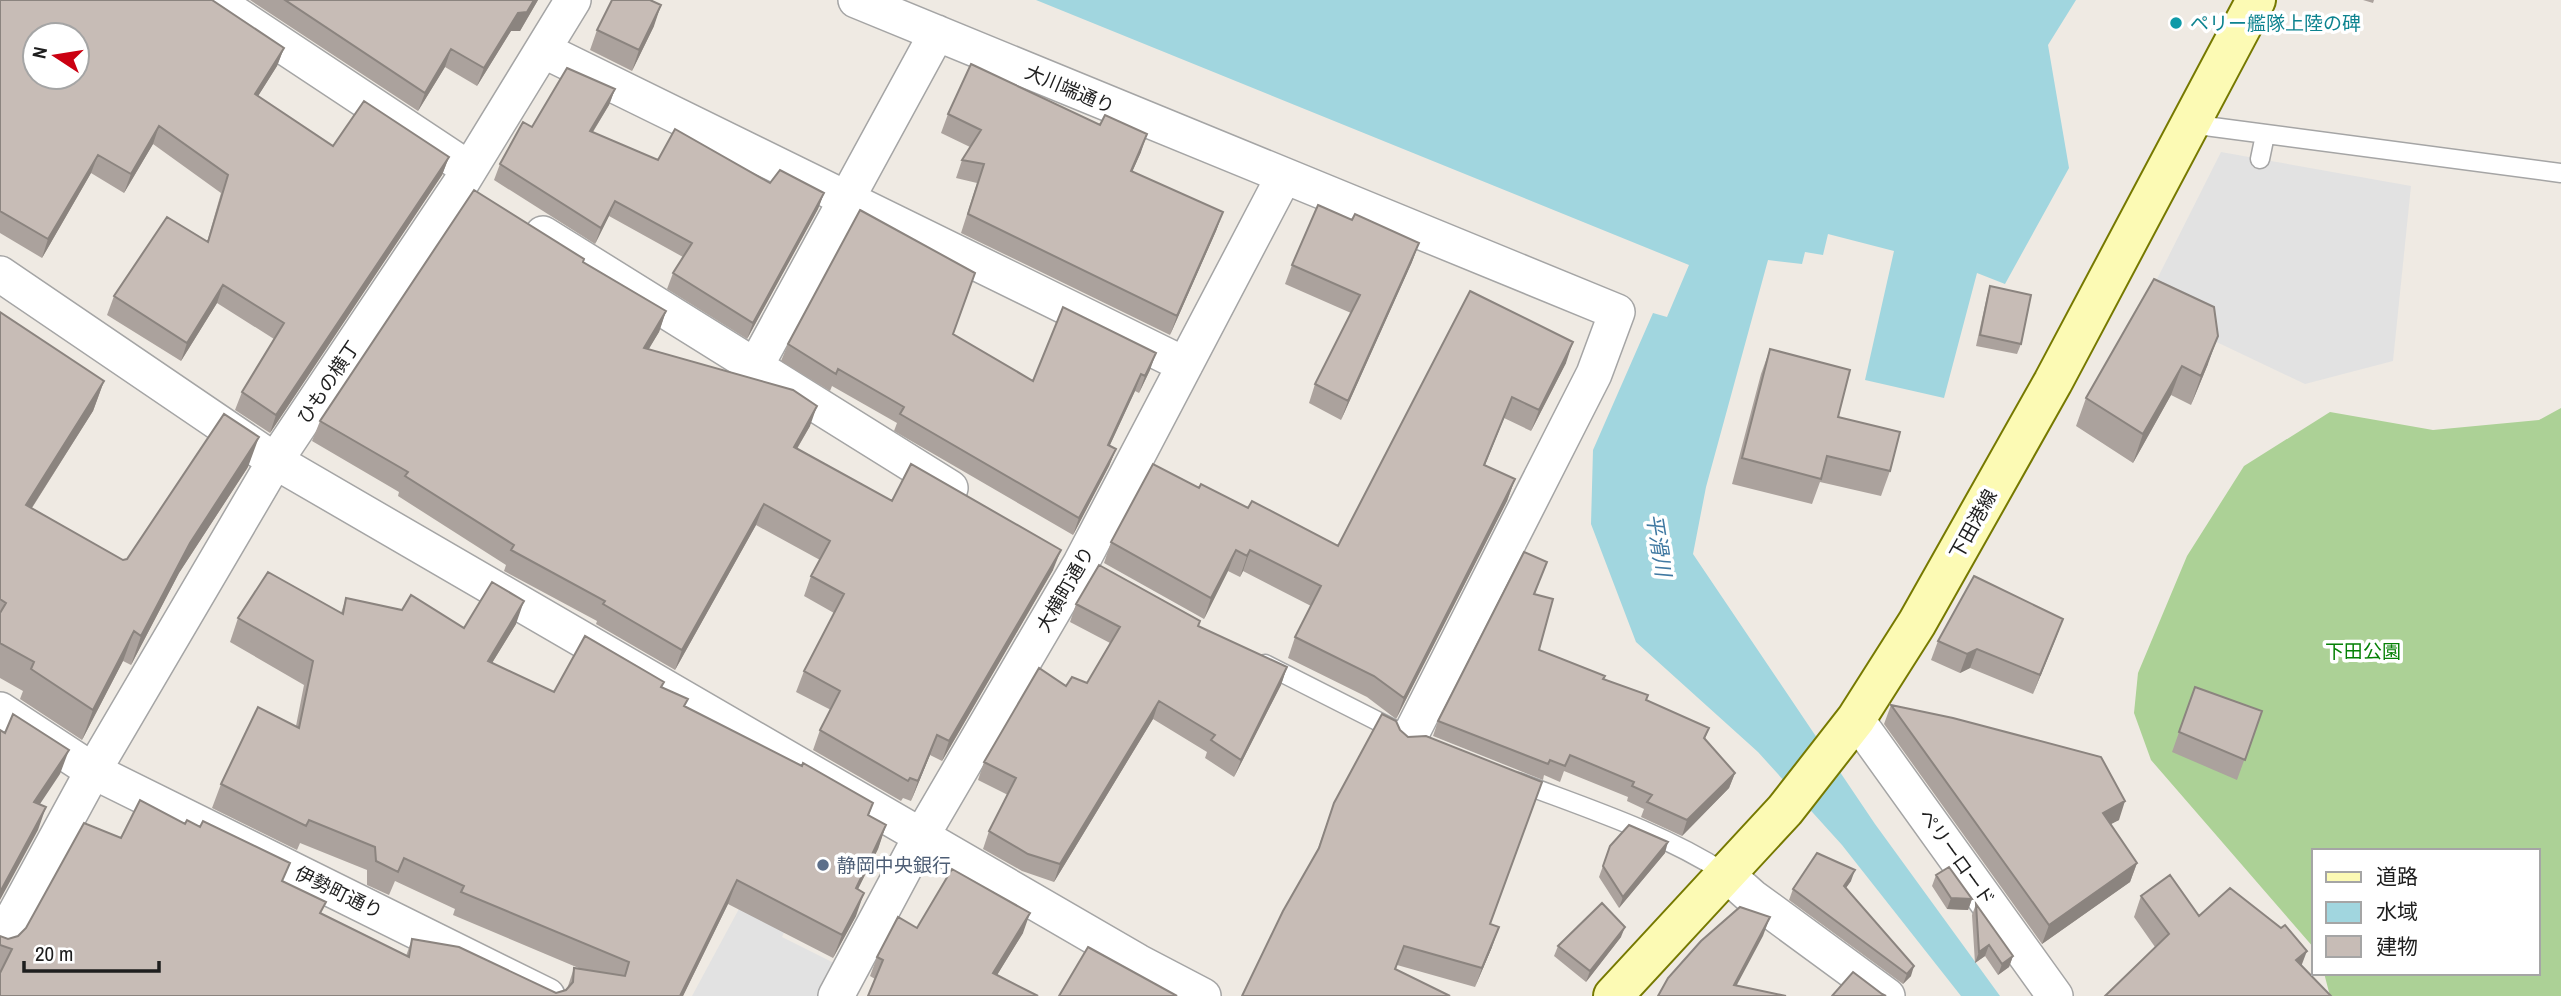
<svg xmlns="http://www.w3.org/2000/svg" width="2561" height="996" font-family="'Archivo Narrow','Noto Sans JP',sans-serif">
	<rect width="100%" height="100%" fill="#efeae3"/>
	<!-- forest -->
	<path fill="#acd196" d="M2561 408V996H2330L2324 973H2538V851H2314V948L2151 760 2134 713 2138 673 2187 556 2244 466 2330 412 2433 430 2539 420Z"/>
	<!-- parking -->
	<path fill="#e2e2e2" d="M2221 152 2411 186 2393 361 2305 384 2143 307Z
		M754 881 797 904 782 937 834 963 817 996H692Z"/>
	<!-- water -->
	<path fill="#a1d6df" d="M1036 0H2076L2048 45 2069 168 2005 284 1977 273 1944 398 1865 380 1894 251 1828 234 1823 255 1805 252 1802 264 1768 260 1706 487 1693 554 1875 824 2000 996H1961L1842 845 1758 752 1636 642 1591 524 1593 450 1653 313 1667 317 1689 265Z"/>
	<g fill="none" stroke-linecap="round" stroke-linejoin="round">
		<defs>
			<path id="service" d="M2190 124 2561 173
				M2260 159 2265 135
				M1265 664 1399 732
				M1518 782C1589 809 1661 832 1725 873"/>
			<path id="minor" d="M214 0 469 169
				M856 0 1617 312 1594 374 1409 738
				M543 50 1185 365
				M543 234 950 488
				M0 274 275 461 1138 962 1203 996
				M755 367 937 33
				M0 710 93 771 547 996
				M1856 719 2055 996
				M1725 873 1752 897 1887 996
				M0 942 93 771 275 461 461 183 573 0
				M836 996 922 835 1081 563 1283 178"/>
			<path id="secondary" d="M1613 996 1785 810 1856 719 1917 623 2053 382 2256 0"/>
		</defs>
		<!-- service casing -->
		<use href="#service" stroke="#a5a5a5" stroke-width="21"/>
		<!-- minor casing -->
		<use href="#minor" stroke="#a5a5a5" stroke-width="38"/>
		<!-- secondary casing -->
		<use href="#secondary" stroke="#767900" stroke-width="42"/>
		<!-- service -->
		<use href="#service" stroke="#fff" stroke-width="18"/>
		<!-- minor -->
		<use href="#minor" stroke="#fff" stroke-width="35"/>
		<!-- secondary -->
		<use href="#secondary" stroke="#fcfab4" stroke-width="38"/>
	</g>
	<!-- wall -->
	<path fill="#aba29d" d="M0 0 284 48 277 66 258 96 333 146 449 157 442 175 270 433 235 410 242 392 274 339 217 303 181 361 107 315 114 296 207 242 221 193 153 144 124 193 91 173 42 258 0 233Z
		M250 0H538L520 31H511L477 86 445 67 418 111Z
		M2363 0H2374L2373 3Z
		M654 26 632 71 590 50 597 30Z
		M615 89 609 105 593 132 658 160 770 183 824 193 818 209 747 339 667 289 673 273 683 257 609 216 595 244 494 180 500 164 532 127Z
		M948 114 1141 152 1132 172 1223 212 1216 231 1170 335 961 233 977 183 956 178 962 160 970 147 941 133Z
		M1419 243 1412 262 1341 420 1309 403 1315 384 1351 313 1285 284 1292 265Z
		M583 262 666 311 659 332 648 349 810 426 797 449 892 501 1053 570 942 761 930 755 911 801 903 798 901 801 813 750 820 730 831 710 796 692 804 671 834 613 804 596 811 576 820 560 756 525 675 670 596 624 597 621 504 571 506 565 398 496 399 492 312 441 320 421Z
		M2154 279 2208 364 2191 405 2171 395 2133 463 2076 426 2086 398Z
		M1990 286 2021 344 2017 354 1976 346 1987 296Z
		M1470 291 1566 363 1531 431 1504 418 1485 465 1515 479 1507 501 1396 719 1367 697 1288 658 1295 637 1311 606 1243 571 1240 577 1228 571 1204 619 1104 563 1111 542 1199 488 1338 546Z
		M0 312 104 381 93 411 32 508 123 560 127 559 248 467 179 573 131 665 123 661 82 740 20 699 23 691 0 678Z
		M953 334 1033 381 1150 370 1139 393 1135 391 1110 445 1116 449 1109 466 1073 535 894 431 897 423 832 386 830 391 781 361 788 344Z
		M1770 349 1890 471 1881 496 1820 482 1812 504 1732 484 1761 374Z
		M1541 577 1535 594 1539 650 1646 700 1709 728 1705 739 1735 773 1729 788 1682 836 1641 817 1644 809 1627 801 1628 797 1564 771 1560 782 1544 775 1543 780 1433 736 1438 721Z
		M346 598 464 628 516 624 492 663 554 692 662 688 688 699 685 706 873 803 869 815 886 825 878 849 858 889 856 916 833 958 728 904 683 996H0V936L8 939 18 936 121 838 283 881 321 914 406 956 412 939 556 993 567 989 574 968 581 969 453 915 455 909 395 881 389 895 367 885V870L300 843 297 850 212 808 221 784 296 726 304 685 230 642 238 618 341 613Z
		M1076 604 1200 621 1198 626 1287 667 1281 685 1234 777 1205 758 1207 752 1153 719 1054 882 1022 871 983 849 989 831 1008 795 978 780 984 762 1066 686 1087 683 1110 643 1070 622Z
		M2063 619 2033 694 1970 668 1960 673 1931 660 1938 641Z
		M2195 687 2262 711 2237 780 2172 752Z
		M1891 705 2119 820 2110 824 2137 863 2130 882 2042 944 1884 724Z
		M1400 730 1490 924 1492 947 1475 987 1397 965 1396 969 1242 996 1317 851 1334 803Z
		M1610 846 1665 853 1619 908 1599 877Z
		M1936 875 1972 899 1968 910 1947 909 1932 886Z
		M1851 881 1846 888 1911 976 1903 984 1789 900 1793 889Z
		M2141 896 2199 916 2301 966 2155 947 2134 917Z
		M1976 904 2013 956 2009 967 1998 975 1985 956 1975 963 1972 915Z
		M917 928 1023 933 997 975 875 979 870 976 877 957Z
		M1621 937 1586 982 1554 956 1558 946Z"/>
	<!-- shaded-wall -->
	<path fill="#8b847f" d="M534 0H538L520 31H511L477 86 484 68 518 13Z
		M661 5 654 26 632 71 639 50Z
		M284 48 277 66 248 112 255 94Z
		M451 49 445 67 418 111 425 93Z
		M615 89 609 105 584 146 590 131Z
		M159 126 153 144 124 193 131 174Z
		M1147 134 1141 152 1124 190 1131 171Z
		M98 155 91 173 42 258 48 239Z
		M449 157 442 175 270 433 276 415Z
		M824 193 818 209 747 339 753 323Z
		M615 201 609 216 595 244 601 228Z
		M1223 212 1216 231 1170 335 1177 316Z
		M1419 243 1412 262 1341 420 1348 401Z
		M223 285 217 303 181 361 187 343Z
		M666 311 659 332 637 369 644 348Z
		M2218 336 2208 364 2191 405 2201 376Z
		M1573 342 1566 363 1531 431 1539 410Z
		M1156 353 1150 370 1139 393 1145 376Z
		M2182 366 2171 395 2133 463 2143 434Z
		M1141 374 1135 391 1102 462 1108 445Z
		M104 381 93 411 15 534 26 505Z
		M1512 397 1504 418 1476 486 1484 465Z
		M817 406 810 426 786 467 794 447Z
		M259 437 248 467 179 573 131 665 141 636 190 543Z
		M1116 449 1109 466 1073 535 1079 518Z
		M1515 479 1507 501 1396 719 1404 698Z
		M764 504 756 525 675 670 682 650Z
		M1061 550 1053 570 942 761 949 741Z
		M1236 550 1228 571 1204 619 1211 598Z
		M1250 550 1243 571 1240 577 1247 556Z
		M524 601 516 624 479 684 488 661Z
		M2063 619 2056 638 2033 694 2040 675Z
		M134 631 123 661 82 740 93 710Z
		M1977 649 1970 668 1960 673 1967 654Z
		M1287 667 1281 685 1234 777 1241 760Z
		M1159 701 1153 719 1054 882 1060 864Z
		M937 735 930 755 911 801 918 781Z
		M69 750 60 774 26 825 34 802Z
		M1735 773 1729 788 1682 836 1687 820Z
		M2125 801 2119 820 2096 832 2103 813Z
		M46 807 38 830 0 900V892Z
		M886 825 878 849 847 911 856 888Z
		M1668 842 1665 853 1619 908 1623 897Z
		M2137 863 2130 882 2042 944 2049 925Z
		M1855 870 1851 881 1840 896 1844 886Z
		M737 880 728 904 683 996H680Z
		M864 893 856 916 833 958 842 935Z
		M1951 898 1972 899 1968 910 1947 909Z
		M1030 913 1023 933 986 993 993 973Z
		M1770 917 1763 936 1731 996 1734 985Z
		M1499 927 1492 947 1475 987 1482 968Z
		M1625 927 1621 937 1586 982 1590 971Z
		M1989 945 1985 956 1975 963 1979 952Z
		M2307 951 2299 972 2296 960Z
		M2013 956 2009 967 1998 975 2002 964Z
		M1914 966 1911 976 1903 984 1907 974Z"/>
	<!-- building -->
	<path fill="#c7bcb6" stroke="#8b847f" stroke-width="2" fill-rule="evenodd" d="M0 0H212L284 48 255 94 333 146 364 101 449 157 276 415 242 392 284 323 223 285 187 343 114 296 167 217 208 242 228 175 159 126 131 174 98 155 48 239 0 211ZM35 35H77V77H35Z
		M285 0H534L527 12 518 13 484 68 451 49 425 93Z
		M612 0H650L661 5 639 50 597 30Z
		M971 64 1100 125 1105 115 1147 134 1131 171 1223 212 1177 316 968 214 984 164 962 160 981 130 948 114Z
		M567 68 615 89 590 131 658 160 675 129 770 183 780 170 824 193 753 323 673 273 692 243 615 201 601 228 500 164 523 122 532 127Z
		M474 190 584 259 583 262 666 311 644 348 793 390 817 406 794 447 892 501 911 464 1061 550 949 741 937 735 918 781 910 778 908 781 820 730 840 691 804 671 844 594 811 576 830 541 764 504 682 650 603 604 605 601 511 550 514 545 405 476 408 472 320 421Z
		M1318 205 1352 220 1355 214 1419 243 1348 401 1315 384 1360 295 1292 265Z
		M860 210 975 273 953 334 1033 381 1063 307 1156 353 1145 376 1141 374 1108 445 1116 449 1079 518 900 414 904 407 838 369 836 374 788 344Z
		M2154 279 2214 307 2218 336 2201 376 2182 366 2143 434 2086 398Z
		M1990 286 2031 295 2021 344 1980 335Z
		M1470 291 1573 342 1539 410 1512 397 1484 465 1515 479 1404 698 1374 676 1295 637 1321 586 1250 550 1247 556 1236 550 1211 598 1111 542 1153 464 1199 488 1201 484 1248 508 1252 501 1338 546Z
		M0 312 104 381 26 505 123 560 127 559 224 414 259 437 190 543 141 636 134 631 93 710 31 669 34 662 0 643V613L6 603 0 599Z
		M1770 349 1850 370 1838 417 1900 432 1890 471 1827 456 1821 479 1742 458Z
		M1524 552 1547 562 1534 594 1553 599 1539 650 1605 676 1603 679 1648 695 1646 700 1709 728 1704 738 1735 773 1687 820 1647 802 1652 795 1632 786 1634 782 1570 755 1565 766 1550 760 1548 764 1438 721Z
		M1099 565 1200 621 1198 626 1287 667 1241 760 1211 740 1215 735 1159 701 1060 864 1028 854 989 831 1016 778 984 762 1039 668 1066 686 1072 677 1087 683 1120 627 1076 604Z
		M268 572 343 614 346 598 402 610 411 595 464 628 492 582 524 601 488 661 554 692 585 636 664 682 661 687 688 699 684 706 802 766 803 763 873 803 868 815 886 825 856 888 864 893 842 935 737 880 680 996H0V973L12 949 0 945V936L8 939 18 936 26 928 84 823 121 838 140 800 185 824 187 820 200 827 203 821 290 863 282 881 326 902 320 913 409 957 412 939 459 947 556 993 566 990 573 982 574 968 625 976 629 962 461 892 464 886 404 858 398 872 376 861 375 847 309 820 306 826 221 784 258 707 299 728 313 661 238 618Z
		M1974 576 2063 619 2040 675 1977 649 1967 654 1938 641Z
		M2195 687 2262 711 2245 760 2179 732Z
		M1891 705 1953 718 2101 757 2125 801 2103 813 2137 863 2049 925Z
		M13 714 69 750 34 802 46 807 0 892V730L5 733Z
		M1382 714 1396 721 1400 730 1408 737 1426 736 1542 782 1490 924 1499 927 1482 968 1404 946 1395 969 1450 996H1242L1283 911 1319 848 1334 803Z
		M1629 825 1668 842 1623 897 1603 866 1610 846Z
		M1817 853 1855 870 1844 886 1914 966 1907 974 1793 889Z
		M1949 867 1972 899 1951 898 1936 875Z
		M952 869 1030 913 993 973 1038 996H868L883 960 877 957 898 917 917 928Z
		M2170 875 2199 916 2230 888 2281 928 2285 925 2307 951 2296 960 2331 996H2105L2169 934 2141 896Z
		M1602 903 1625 927 1590 971 1558 946Z
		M1976 904 2013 956 2002 964 1989 945 1979 952Z
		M1740 907 1770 917 1734 985 1786 996H1658L1668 978 1701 941Z
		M1088 947 1177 996H1059Z
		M1853 972 1882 994 1886 996H1832Z"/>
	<!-- markers -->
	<circle fill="#0f9aa8" stroke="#fff" stroke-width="2.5" cx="2176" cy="23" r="7"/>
	<circle fill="#5c6f8a" stroke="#fff" stroke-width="2.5" cx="823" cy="865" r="7"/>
	<g text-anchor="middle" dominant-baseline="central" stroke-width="7" stroke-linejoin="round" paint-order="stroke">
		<!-- culture labels -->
		<g font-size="19" fill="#0d838f" stroke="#fff" text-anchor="start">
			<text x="2190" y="23">ペリー艦隊上陸の碑</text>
		</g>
		<!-- street labels -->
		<g font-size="19" fill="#1e1e1e" stroke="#fff">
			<text transform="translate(1070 89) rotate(23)">大川端通り</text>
			<text transform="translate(328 382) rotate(-56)">ひもの横丁</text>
			<text transform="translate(1973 524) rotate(-61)">下田港線</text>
			<text transform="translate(1065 589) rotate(-60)">大横町通り</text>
			<text transform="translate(1957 857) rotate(54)">ペリーロード</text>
			<text transform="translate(339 892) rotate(26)">伊勢町通り</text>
		</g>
		<!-- park labels -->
		<g font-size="19" fill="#068106" stroke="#fff">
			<text x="2363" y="651">下田公園</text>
		</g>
		<!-- service labels -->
		<g font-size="19" fill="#4e5e75" stroke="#fff" text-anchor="start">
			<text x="837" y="865">静岡中央銀行</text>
		</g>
		<!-- water labels -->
		<g font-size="21" font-style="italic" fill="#4079a2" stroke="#fff">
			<text transform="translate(1659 545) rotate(81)">平滑川</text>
		</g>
	</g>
	<!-- legend -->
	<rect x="2312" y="849" width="228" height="126" fill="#ffffff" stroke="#a5a5a5" stroke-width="2"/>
	<rect x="2326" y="872" width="35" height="10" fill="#fcfab4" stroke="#a5a5a5" stroke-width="2"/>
	<text x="2376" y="884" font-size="21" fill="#1e1e1e">道路</text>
	<rect x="2326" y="902" width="35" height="21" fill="#a1d6df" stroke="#a5a5a5" stroke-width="2"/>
	<text x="2376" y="919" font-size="21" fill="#1e1e1e">水域</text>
	<rect x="2326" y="936" width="35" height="21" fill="#c7bcb6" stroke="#a5a5a5" stroke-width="2"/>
	<text x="2376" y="954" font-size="21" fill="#1e1e1e">建物</text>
	<!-- north arrow -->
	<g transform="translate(56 56) rotate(282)"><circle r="33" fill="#ffffff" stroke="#a5a5a5" stroke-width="2"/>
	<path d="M0-5L12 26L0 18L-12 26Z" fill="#cb0011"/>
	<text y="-10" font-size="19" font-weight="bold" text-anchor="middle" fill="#1e1e1e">N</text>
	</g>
	<!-- scale -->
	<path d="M24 961v10h135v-10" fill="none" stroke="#1e1e1e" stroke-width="3.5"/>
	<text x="35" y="961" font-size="21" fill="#1e1e1e" stroke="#ffffff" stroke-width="5" paint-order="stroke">20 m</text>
</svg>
